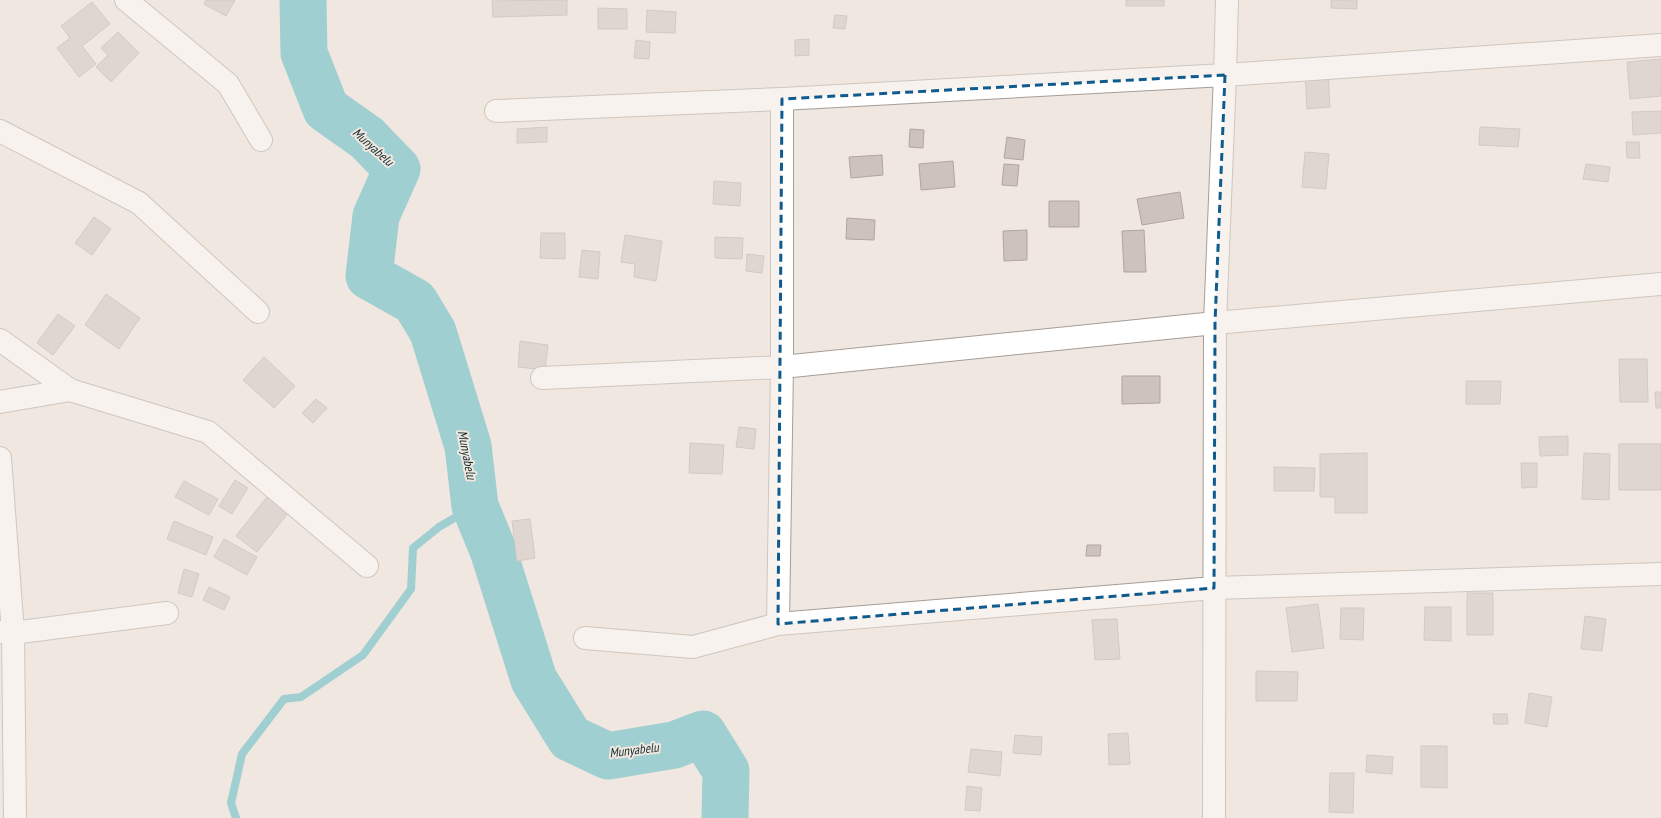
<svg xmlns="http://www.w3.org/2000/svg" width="1661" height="818" font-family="'PT Sans Narrow',sans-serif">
	<rect width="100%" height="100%" fill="#f0e7e0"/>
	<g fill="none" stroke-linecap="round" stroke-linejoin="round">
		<!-- stream -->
		<path stroke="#3fb1c1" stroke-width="8" d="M236 818 231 803 242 754 284 699 301 697 363 655 411 589 413 548 439 527 475 506"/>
		<!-- river -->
		<path stroke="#3fb1c1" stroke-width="47" d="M303 0 304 53 326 109 367 138 397 169 376 216 369 276 415 302 433 332 468 446 475 506 493 550 534 680 570 738 608 756 674 745 703 734 726 771 725 818"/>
	</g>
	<!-- building -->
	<path fill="#cdc2be" stroke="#b0a5a1" d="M206 0H235L226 16 204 4Z
		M567 0V15L493 17 492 1Z
		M1126 0H1164V6H1126Z
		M1331 0H1357V9L1331 8Z
		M92 2 110 24 82 46 96 64 79 77 57 48 70 38 61 26Z
		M598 8 627 9V29H598Z
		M647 10 676 12 675 33 646 32Z
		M835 15 847 16 845 29 833 28Z
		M118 32 139 53 111 82 96 67 108 55 101 48Z
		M809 39V55L795 56V40Z
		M636 40 650 42 649 59 634 58Z
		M1661 59V96L1630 99 1627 62Z
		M1328 71 1330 107 1307 109 1305 72Z
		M1661 111V133L1633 135 1632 112Z
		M547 127V142L517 143V129Z
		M1480 127 1520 129 1518 147 1479 145Z
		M910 129 924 130 923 148 909 147Z
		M1007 137 1025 140 1023 160 1004 158Z
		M1626 142H1639L1640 158H1627Z
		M1305 152 1329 154 1326 189 1302 187Z
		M882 155 883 175 851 178 849 157Z
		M953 161 955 187 921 190 919 164Z
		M1004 164 1019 165 1017 186 1002 185Z
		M1586 164 1610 167 1608 182 1583 179Z
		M714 181 741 183 740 206 713 204Z
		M1180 192 1184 218 1142 225 1137 199Z
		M1049 201H1079V227H1049Z
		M94 217 111 229 92 255 75 243Z
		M847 218 875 220 874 240 846 239Z
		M1027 230V260L1004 261 1003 231Z
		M1144 230 1146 272H1124L1122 231Z
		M541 233H565V259L540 258Z
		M625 235 662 241 656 281 634 277 635 264 621 262Z
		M715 237 743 238 742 259 715 258Z
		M582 250 600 252 598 279 579 277Z
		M747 254 764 256 762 273 746 271Z
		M106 294 140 318 119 349 85 325Z
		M58 314 75 326 53 355 37 343Z
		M520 341 548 345 545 370 518 367Z
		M264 357 295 386 274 408 243 380Z
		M1619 359H1647L1648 402H1620Z
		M1122 376H1160V403L1122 404Z
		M1466 381H1501L1500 404H1466Z
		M1655 392H1661V408H1656Z
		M316 399 327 408 313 423 302 413Z
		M739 427 756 429 754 449 736 447Z
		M1568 436V455L1540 456 1539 437Z
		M690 443 724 445 722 474 689 473Z
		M1619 444H1661V490H1619Z
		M1367 453V513H1335V497H1320V454Z
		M1584 453 1610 454 1609 500 1582 499Z
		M1521 463H1537V487L1522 488Z
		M1274 467 1315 468 1314 491H1274Z
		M235 480 248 488 232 514 219 506Z
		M184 481 218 499 209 515 175 497Z
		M267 497 288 513 257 552 236 536Z
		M530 519 535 558 517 561 512 521Z
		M174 521 213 537 206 555 167 539Z
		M224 539 257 557 247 575 214 557Z
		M1087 545H1101L1100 556H1086Z
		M184 569 199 574 192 597 178 593Z
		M209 587 230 597 224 610 203 600Z
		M1467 593H1493V635H1467Z
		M1318 604 1324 648 1292 652 1286 608Z
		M1425 607H1451V641L1424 640Z
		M1341 608H1364L1363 640 1340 639Z
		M1585 616 1606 619 1602 651 1581 649Z
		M1117 619 1120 659 1095 660 1092 620Z
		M1256 671 1298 672 1297 701H1256Z
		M1529 693 1552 697 1547 727 1525 723Z
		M1493 714H1507L1508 724H1494Z
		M1128 733 1130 764 1109 765 1108 734Z
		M1015 735 1042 737 1041 755 1013 753Z
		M1421 746H1447V788L1421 787Z
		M971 749 1002 752 1000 776 968 772Z
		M1367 755 1393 757 1392 774 1366 772Z
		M1330 773H1354L1353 813 1329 812Z
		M967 786 982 788 980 811 965 810Z"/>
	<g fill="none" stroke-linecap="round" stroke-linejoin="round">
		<defs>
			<path id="street" d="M126 0 228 84 261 140
				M496 111 782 99 1225 75 1661 45
				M0 131 139 203 258 312
				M0 340 70 390
				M542 378 782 367 1215 323 1661 284
				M0 402 70 390 208 432 367 566
				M0 458 13 633 15 818
				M778 624 782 367V99
				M0 632 13 633 167 613
				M585 638 693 647 778 624 1214 588 1661 574
				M1214 818 1215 323 1225 75 1227 0"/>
		</defs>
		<!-- street casing -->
		<use href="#street" stroke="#a69d96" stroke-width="24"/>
		<!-- street -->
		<use href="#street" stroke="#fff" stroke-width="22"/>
	</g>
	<!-- marked area -->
	<path d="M0 0H1661V818H0ZM1225 75 1215 323 1214 588 778 624 782 99Z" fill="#f0e7e0" fill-opacity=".55" fill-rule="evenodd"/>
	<path fill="none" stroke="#105b8e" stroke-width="3" stroke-dasharray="8 5" stroke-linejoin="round" d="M1225 75 1215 323 1214 588 778 624 782 99Z"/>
	<g text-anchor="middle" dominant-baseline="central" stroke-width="4" stroke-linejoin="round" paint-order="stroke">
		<!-- water labels -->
		<g font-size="13" font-style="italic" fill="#152e31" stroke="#f0e7e0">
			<text transform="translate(373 147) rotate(42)">Munyabelu</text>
			<text transform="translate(467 455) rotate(79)">Munyabelu</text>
			<text transform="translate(634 750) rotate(-7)">Munyabelu</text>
		</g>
	</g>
</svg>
